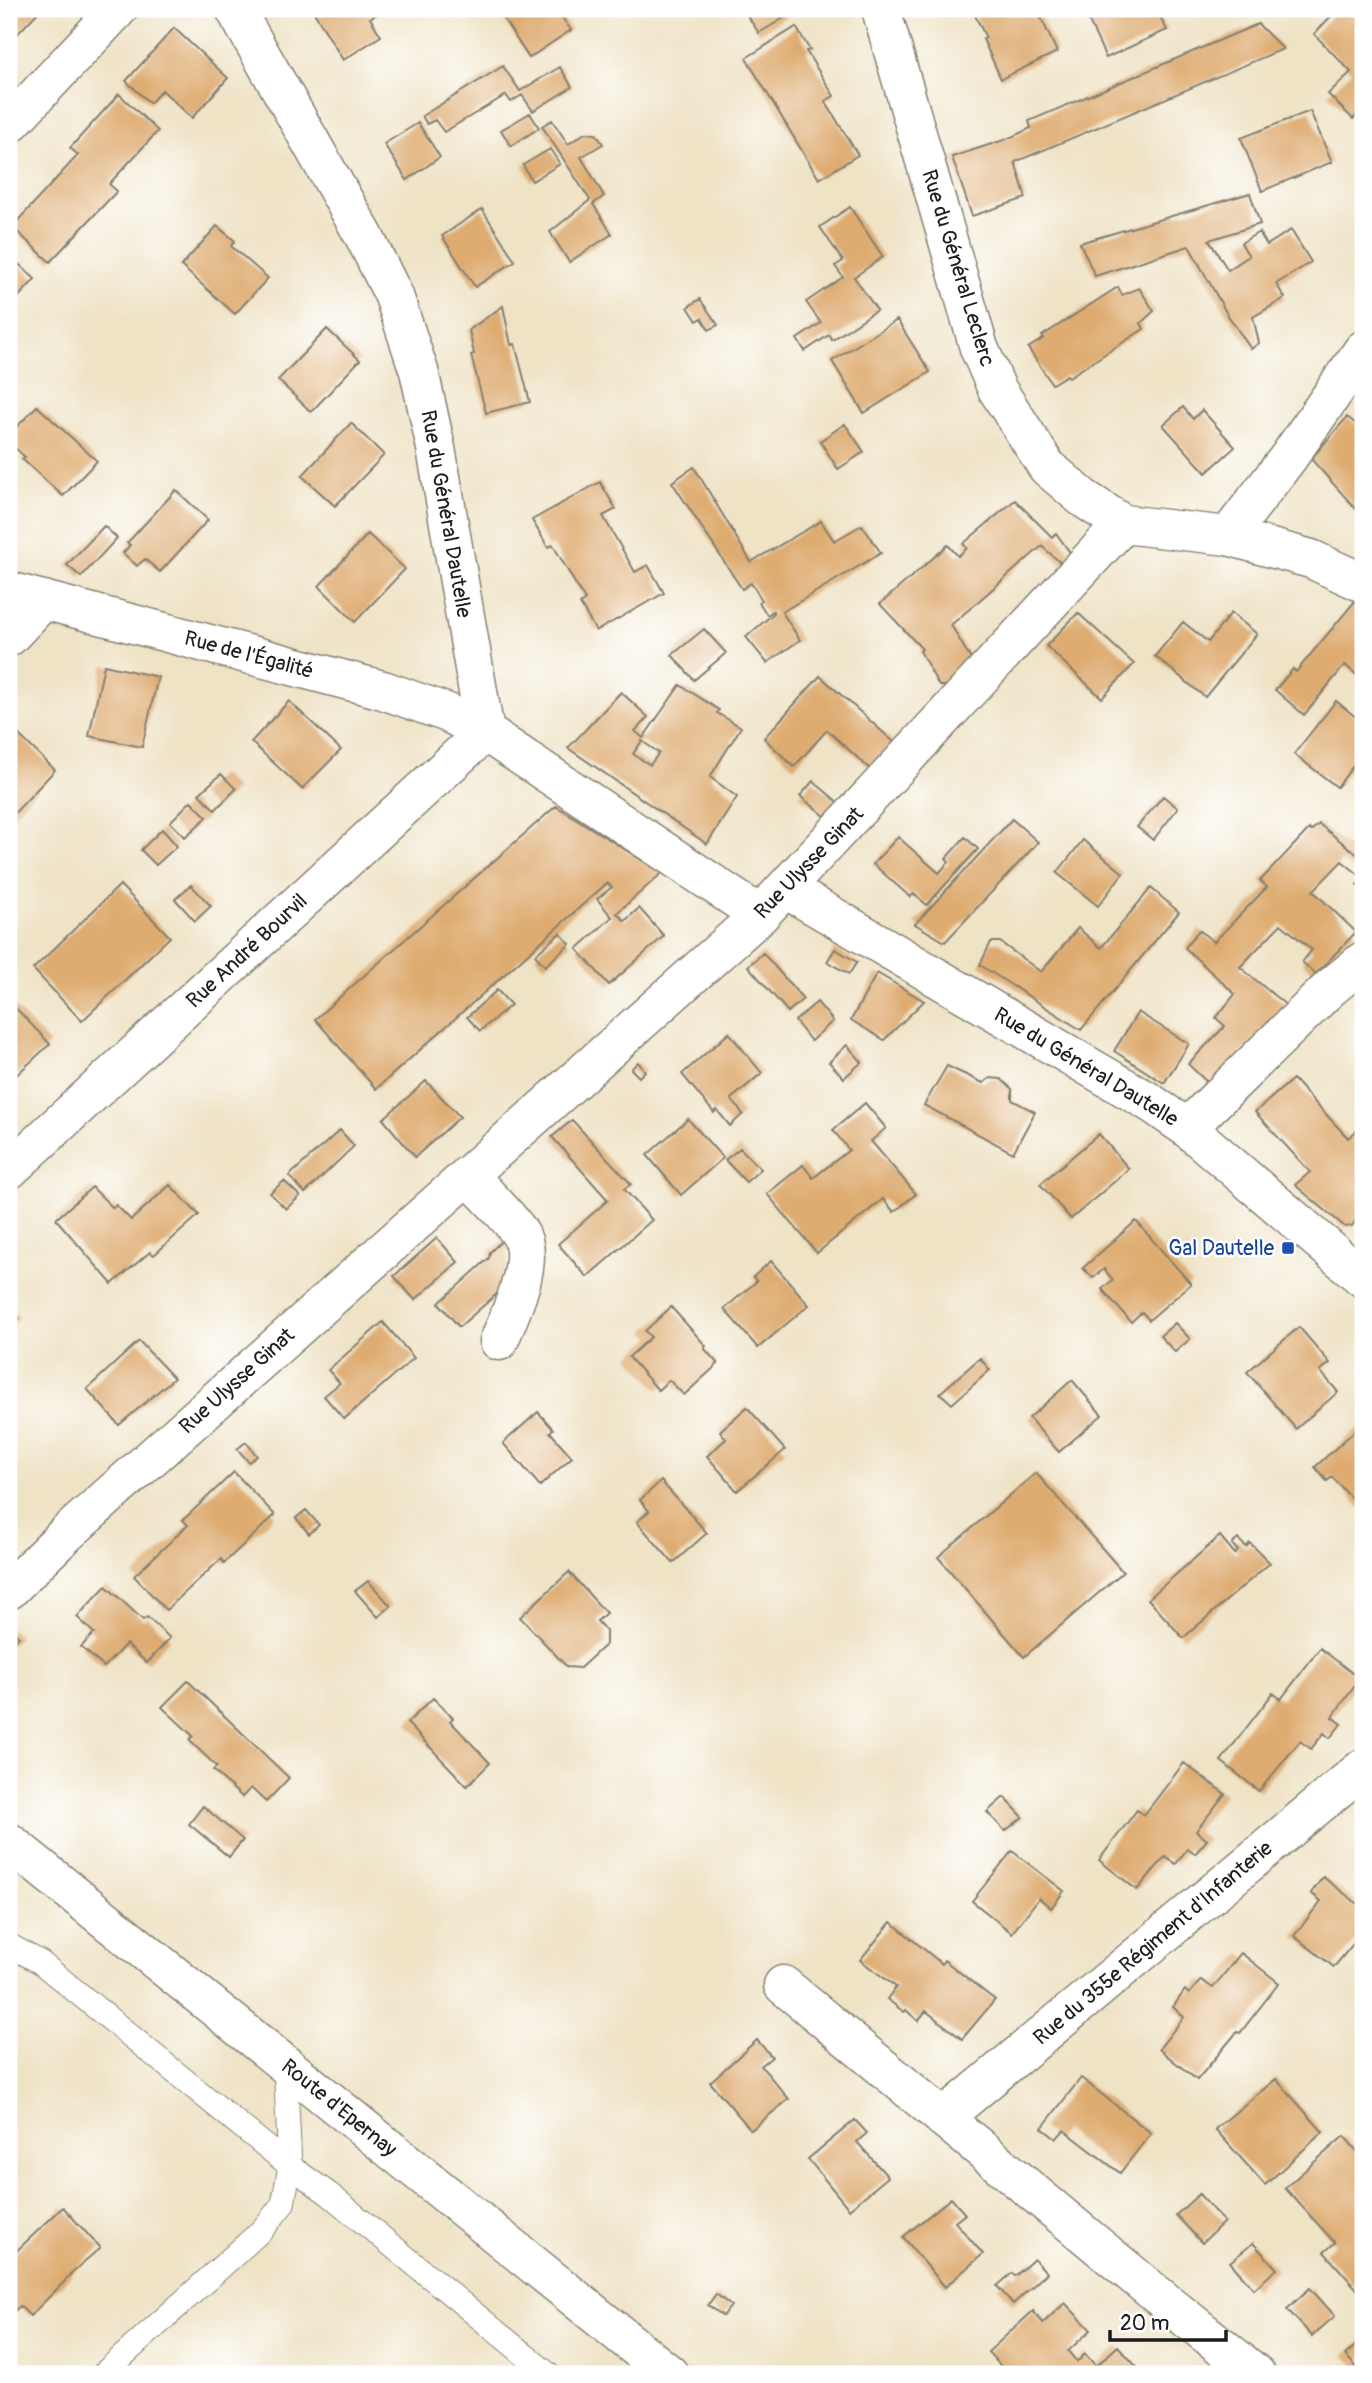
<svg xmlns="http://www.w3.org/2000/svg" width="1372" height="2383" font-family="Pangolin,sans-serif">
	<rect width="100%" height="100%" fill="#fff"/>
	<filter id="ink" filterUnits="userSpaceOnUse"><feTurbulence type="fractalNoise" baseFrequency=".0143" numOctaves="2"/><feDisplacementMap in="SourceGraphic" scale="14" xChannelSelector="R" yChannelSelector="G"/><feConvolveMatrix kernelMatrix="1 2 1 2 8 2 1 2 1" color-interpolation-filters="sRGB"/></filter>
	<filter id="wash" filterUnits="userSpaceOnUse"><feTurbulence type="fractalNoise" baseFrequency=".00686" numOctaves="4" result="noise"/><feDisplacementMap in="SourceGraphic" scale="28" xChannelSelector="R" yChannelSelector="G"/><feGaussianBlur stdDeviation="1.57" result="paint"/><feColorMatrix in="noise" values="0 0 0 0 0 0 0 0 0 0 0 0 0 0 0 0 0 1.4 0 .05"/><feComposite in="paint" operator="in"/></filter>
	<g filter="url(#wash)">
		<rect width="100%" height="100%" fill="#efe3c6"/>
		<g id="blocks">
			<!-- building -->
			<path fill="#deac71" fill-rule="evenodd" d="M9 9H41L9 43Z
				M312 9H386L370 18 381 36 343 60Z
				M497 9H556L571 30 529 58Z
				M743 9H799L759 33Z
				M972 9H1037L1057 52 1001 79 983 39 986 38Z
				M1083 9H1156L1167 30 1106 58Z
				M1338 9H1351L1363 20V109L1353 119 1328 94 1351 72 1314 34Z
				M1258 24 1283 49 1015 162 1026 198 972 216 952 157 1007 139 1031 128 1029 121Z
				M796 27 810 50 806 51 834 96 825 101 858 155 819 179 746 58Z
				M174 28 228 78 192 118 162 90 150 103 126 81Z
				M503 66 520 91 560 67 572 87 533 111 522 95 511 102 506 95 444 132 435 120 427 124 422 116Z
				M119 94 158 131 109 184 117 191 50 262 12 227 78 155 70 148Z
				M1310 111 1332 162 1262 191 1241 138Z
				M530 113 539 128 511 146 501 130Z
				M552 120 568 144 585 133 596 134 603 144 581 157 604 196 593 204 612 234 569 262 550 232 590 200 542 126Z
				M418 123 440 157 407 180 384 144Z
				M550 149 560 164 532 181 523 165Z
				M1250 193 1260 224 1209 240 1228 270 1249 256 1241 243 1259 232 1267 245 1291 230 1311 262 1276 284 1285 298 1253 317 1259 343 1251 349 1227 314 1189 246 1095 276 1080 243Z
				M850 207 883 257 854 277 877 310 832 340 829 335 805 351 797 339 821 323 806 302 843 277 835 266 843 261 820 227Z
				M482 209 515 261 475 287 442 236Z
				M217 226 235 241 231 246 268 278 235 314 181 266Z
				M9 255 35 279 9 307Z
				M1118 287 1122 295 1139 288 1154 311 1141 323 1144 329 1069 377 1067 375 1052 384 1028 348 1044 338 1042 336Z
				M700 299 718 325 709 330 702 318 697 321 688 307Z
				M503 306 511 345 515 344 530 402 486 413 471 355 474 354 469 330Z
				M897 320 930 372 864 413 832 361Z
				M327 329 360 360 311 412 278 380Z
				M37 406 97 461 63 496 22 459 25 457 9 442V435Z
				M1183 407 1193 419 1202 410 1235 447 1206 473 1163 425Z
				M1347 417 1363 429V440L1357 448 1363 458V517L1311 459Z
				M351 423 384 455 335 506 302 476Z
				M845 424 864 452 838 469 820 441Z
				M694 467 751 562 821 521 834 541 862 525 881 553 782 612 800 640 767 663 746 637 774 613 773 611 767 615 759 602 762 600 751 583 742 589 672 482Z
				M600 482 616 509 603 516 635 572 648 565 664 593 596 631 580 604 585 600 579 590 553 545 548 547 532 520Z
				M176 490 208 520 160 572 145 559 137 566 123 553 130 545 127 543Z
				M1015 500 1052 537 1056 533 1071 554 1066 568 1042 546 951 625 973 663 951 686H939L920 651 922 649 880 604 948 545 958 556 967 548 963 544Z
				M104 526 117 538 81 577 67 565Z
				M368 534 405 569 355 622 319 586Z
				M1355 601 1363 606V670L1358 676 1345 665 1304 715 1275 690 1293 669 1296 672Z
				M1078 613 1134 664 1102 698 1046 646Z
				M1231 613 1257 634 1205 697 1155 656 1183 622 1208 642Z
				M704 629 726 653 694 680 672 655Z
				M104 665 158 677 142 747 89 736Z
				M820 676 895 743 871 770 827 730 794 767 764 738Z
				M680 685 719 710 717 713 741 727 710 777 737 797 707 844 568 748 621 692 648 717 635 731 643 738ZM642 741 659 753 650 765 633 754Z
				M289 701 341 750 302 789 251 742Z
				M1336 701 1363 723V753L1337 787 1294 754Z
				M17 733 55 770 9 819V742Z
				M221 774 236 789 215 810 199 794Z
				M813 781 839 803 825 816 800 796Z
				M1163 796 1178 808 1153 840 1137 827Z
				M191 801 207 817 185 837 170 822Z
				M556 806 662 873 617 913 625 921 639 908 664 936 609 985 577 949 612 917 597 899 612 887 607 883 376 1089 315 1019Z
				M1012 819 1038 842 1030 851 945 942 915 924Z
				M1319 824 1358 855 1363 849V890L1357 885 1363 878 1342 861 1313 891 1356 932 1316 974 1302 962 1312 950 1281 924 1240 967 1287 1006 1210 1085 1188 1064 1225 1026 1216 1018 1235 994 1185 948 1199 930 1214 942 1267 887 1260 881 1309 829 1311 831Z
				M162 829 177 846 156 865 141 850Z
				M898 837 939 873 949 862 946 858 965 837 978 849 927 905 914 894 910 897 873 864Z
				M1083 840 1123 873 1098 906 1057 873Z
				M120 885 170 937 82 1021 33 969Z
				M191 885 211 906 195 921 175 899Z
				M1151 888 1179 912 1081 1030 980 965 991 942H1000L1041 972 1078 928 1101 948Z
				M560 933 570 944 545 966 535 955Z
				M835 949 857 962 849 974 827 962Z
				M763 953 803 999 788 1012 748 966Z
				M877 973 924 1001 884 1040 851 1020Z
				M497 990 511 1005 480 1031 467 1017Z
				M9 1001 50 1044 9 1082Z
				M817 1002 833 1021 811 1041 795 1021Z
				M1138 1012 1189 1044 1164 1083 1114 1051Z
				M729 1033 762 1073 731 1099 743 1114 730 1126 717 1110 714 1113 682 1074Z
				M847 1045 862 1062 844 1078 829 1062Z
				M638 1062 645 1071 639 1077 631 1069Z
				M947 1066 983 1083 990 1078 1001 1079 1012 1089V1100L1035 1112 1013 1153 924 1105Z
				M1293 1079 1348 1138 1363 1125V1208L1352 1226 1345 1227 1295 1185 1310 1172 1255 1112Z
				M426 1081 460 1117 415 1157 383 1119Z
				M865 1103 886 1128 871 1141 916 1194 894 1212 883 1199 817 1253 767 1194 803 1165 813 1178 849 1150 833 1130Z
				M688 1119 723 1158 681 1195 647 1155Z
				M572 1120 631 1184 624 1189 652 1220 587 1277 558 1244 608 1200 552 1137Z
				M340 1130 354 1146 305 1193 289 1176Z
				M1099 1134 1129 1169 1071 1219 1040 1184Z
				M740 1148 761 1169 746 1182 725 1160Z
				M284 1181 300 1196 286 1209 270 1193Z
				M170 1185 199 1215 154 1255 150 1252 112 1284 56 1219 92 1187 113 1208 116 1205 131 1220Z
				M1136 1221 1191 1284 1149 1320 1142 1312 1131 1322 1102 1289 1113 1280 1104 1269 1093 1278 1083 1268Z
				M509 1234 507 1285 459 1327 439 1303 489 1258 490 1252Z
				M437 1238 458 1262 415 1300 394 1276Z
				M771 1261 809 1305 758 1348 724 1309 757 1281 753 1277Z
				M9 1307 19 1318 9 1327Z
				M671 1307 706 1346 704 1348 718 1364 684 1395 669 1380 658 1390 629 1357 651 1337 645 1331Z
				M383 1322 414 1358 344 1419 324 1396 340 1383 328 1370Z
				M1175 1323 1190 1339 1175 1352 1160 1336Z
				M1299 1327 1330 1363 1320 1371 1338 1392 1296 1429 1247 1372Z
				M139 1341 174 1378 119 1425 87 1389Z
				M980 1358 990 1370 952 1404 940 1393Z
				M1072 1380 1102 1415 1059 1452 1029 1418Z
				M747 1407 785 1450 737 1491 707 1456 726 1439 720 1431Z
				M538 1412 553 1429 550 1432 572 1457 540 1486 503 1443Z
				M1359 1427 1363 1432V1511L1332 1477 1327 1481 1315 1467Z
				M246 1442 257 1456 249 1462 237 1449Z
				M234 1472 275 1515 224 1563 221 1559 166 1610 134 1576 188 1525 183 1520Z
				M1036 1473 1123 1572 1024 1657 938 1557Z
				M661 1481 707 1533 673 1563 637 1522 649 1511 640 1500Z
				M9 1504 16 1512 9 1518Z
				M306 1510 319 1525 309 1534 296 1518Z
				M1220 1536 1235 1554 1238 1551 1232 1544 1238 1539 1246 1547 1250 1543 1270 1563 1183 1638 1148 1599Z
				M569 1572 606 1613 597 1621 606 1631V1644L580 1668 567 1667 520 1617Z
				M368 1581 391 1606 378 1617 355 1591Z
				M106 1586 143 1620 147 1617 170 1638 147 1663 126 1644 104 1667 81 1647 94 1633 77 1617Z
				M11 1629 19 1637 9 1646V1631Z
				M1320 1648 1360 1679 1332 1717 1341 1724 1330 1738 1324 1733 1311 1749 1300 1741 1259 1791 1221 1761 1273 1693 1281 1699Z
				M188 1681 289 1778 266 1802 251 1788 242 1797 213 1770 217 1767 189 1740 193 1736 162 1707Z
				M433 1698 453 1718 450 1721 490 1763 467 1786 407 1723Z
				M1184 1763 1225 1794 1196 1831 1207 1840 1195 1854 1187 1849 1176 1864 1165 1857 1137 1890 1099 1860 1137 1810 1144 1815Z
				M1004 1797 1023 1817 1005 1831 987 1812Z
				M203 1806 243 1840 229 1857 189 1824Z
				M1012 1851 1064 1891 1051 1908 1039 1898 1012 1933 972 1901Z
				M1323 1877 1363 1908V1932L1334 1967 1294 1936 1321 1901 1311 1893Z
				M891 1922 942 1964 944 1960 995 2000 962 2039 926 2011 918 2021 906 2010 904 2012 887 1999 896 1987 860 1960Z
				M1241 1953 1279 1983 1240 2033 1237 2032 1197 2080 1159 2049 1184 2017 1173 2007 1185 1990 1189 1994 1201 1980 1213 1988Z
				M757 2040 772 2057 761 2066 789 2099 751 2130 710 2082Z
				M1081 2078 1151 2133 1120 2173 1064 2130 1056 2139 1042 2128Z
				M1276 2079 1323 2132 1265 2185 1215 2129Z
				M855 2120 867 2133 857 2142 888 2177 849 2209 808 2159Z
				M1344 2136 1363 2158V2296L1324 2252 1335 2243 1285 2188Z
				M1199 2194 1224 2222 1202 2243 1176 2215Z
				M951 2198 965 2214 955 2222 983 2254 945 2287 903 2237Z
				M63 2207 100 2248 70 2274 71 2275 30 2316 20 2306 9 2316V2258Z
				M1253 2243 1277 2269 1254 2289 1230 2262Z
				M1034 2259 1047 2273 1013 2304 997 2286 1012 2273 1015 2276Z
				M1310 2288 1335 2316 1312 2336 1287 2309Z
				M716 2294 731 2306 723 2316 708 2305Z
				M1065 2303 1091 2330 1068 2351 1077 2362 1085 2354 1096 2366 1118 2346 1143 2374H1008L988 2352 1033 2311 1043 2323Z
				M1363 2339V2374L1345 2355Z"/>
		</g>
	</g>
	<g filter="url(#ink)">
		<use href="#blocks" fill-opacity="0" stroke="#868071" stroke-width="2"/>
		<g fill="none" stroke-linecap="round" stroke-linejoin="round">
			<defs>
				<path id="service" d="M9 1945 40 1962 290 2166 329 2194 548 2374
					M103 2374 262 2230 283 2204 290 2166 285 2064"/>
				<path id="minor" d="M235 9 364 236 394 296 419 371 436 448 485 732 760 915
					M9 125 118 9
					M1228 536 1288 458 1363 350
					M9 591 383 690 448 713 485 732 9 1170
					M9 637 44 600
					M786 889 1151 1103 1187 1128 1363 1278
					M1187 1128 1329 989 1363 961
					M468 1175C485 1194 505 1212 519 1232 537 1259 510 1314 499 1341
					M9 1590 65 1535 760 915 1123 524
					M783 1985 1156 2294 1256 2374
					M943 2118 1363 1768"/>
				<path id="tertiary" d="M881 9 979 348 997 389 1047 467 1083 498 1123 524 1228 536 1311 559 1363 583"/>
				<path id="secondary" d="M9 1842 669 2374"/>
			</defs>
			<!-- service casing -->
			<use href="#service" stroke="#868071" stroke-width="25"/>
			<!-- minor casing -->
			<use href="#minor" stroke="#868071" stroke-width="41"/>
			<!-- tertiary casing -->
			<use href="#tertiary" stroke="#868071" stroke-width="41"/>
			<!-- secondary casing -->
			<use href="#secondary" stroke="#868071" stroke-width="41"/>
			<!-- service -->
			<use href="#service" stroke="#fff" stroke-width="23"/>
			<!-- minor -->
			<use href="#minor" stroke="#fff" stroke-width="38"/>
			<!-- tertiary -->
			<use href="#tertiary" stroke="#fff" stroke-width="38"/>
			<!-- secondary -->
			<use href="#secondary" stroke="#fff" stroke-width="38"/>
		</g>
	</g>
	<!-- markers -->
	<rect fill="#1a4fb4" stroke="#fff" stroke-width="2.5" x="1281" y="1241" width="14" height="14" rx="3.5"/>
	<g text-anchor="middle" dominant-baseline="central" stroke-width="5" stroke-linejoin="round" paint-order="stroke">
		<!-- street labels -->
		<g font-size="21" fill="#1c1c1c" stroke="#fff">
			<text transform="translate(958 268) rotate(73)">Rue du Général Leclerc</text>
			<text transform="translate(446 514) rotate(80)">Rue du Général Dautelle</text>
			<text transform="translate(249 655) rotate(15)">Rue de l'Égalité</text>
			<text transform="translate(809 863) rotate(-46)">Rue Ulysse Ginat</text>
			<text transform="translate(247 951) rotate(-43)">Rue André Bourvil</text>
			<text transform="translate(1086 1067) rotate(31)">Rue du Général Dautelle</text>
			<text transform="translate(237 1381) rotate(-42)">Rue Ulysse Ginat</text>
			<text transform="translate(1153 1943) rotate(-40)">Rue du 355e Régiment d'Infanterie</text>
			<text transform="translate(339 2108) rotate(39)">Route d'Epernay</text>
		</g>
		<!-- transit labels -->
		<g font-size="21" fill="#164399" stroke="#fff" text-anchor="end">
			<text x="1274" y="1248">Gal Dautelle</text>
		</g>
	</g>
	<!-- margin -->
	<rect width="1372" height="2383" fill="none" stroke="#fff" stroke-width="35"/>
	<!-- scale -->
	<path d="M1110 2330v10h116v-10" fill="none" stroke="#1c1c1c" stroke-width="3.5"/>
	<text x="1120" y="2330" font-size="21" fill="#1c1c1c" stroke="#ffffff" stroke-width="5" paint-order="stroke">20 m</text>
</svg>
